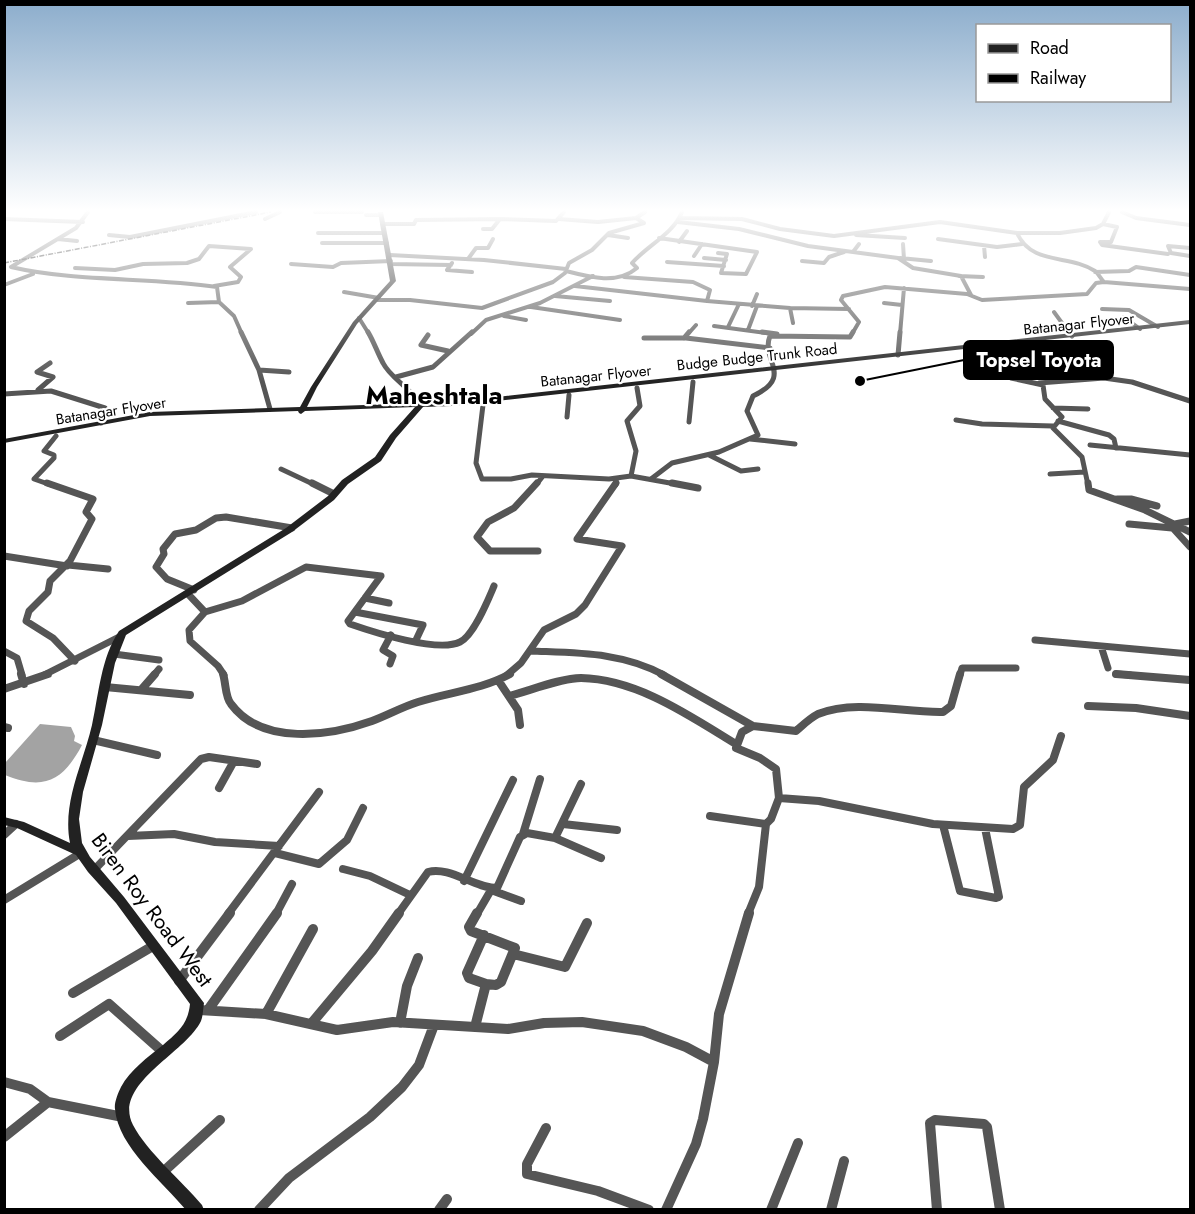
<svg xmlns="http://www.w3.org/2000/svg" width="1195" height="1214" font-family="Jost,sans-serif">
	<rect width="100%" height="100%" fill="#fff"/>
	<!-- water -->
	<path fill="#a3a3a3" d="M40 724 71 727 75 736 74 741 82 745C63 781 44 791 5 775V763Z"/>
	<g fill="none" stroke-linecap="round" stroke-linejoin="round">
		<!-- street-far4 -->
		<path stroke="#555" stroke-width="4" d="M88 212 76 228 11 267C75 282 150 277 217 287L219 302 234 316 242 334
			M315 212H362
			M1122 212 1136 218 1190 225
			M366 215H380
			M681 218 742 219 780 229 834 236 940 222 1017 233H1060L1096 228 1103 224 1109 212
			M4 219 83 222
			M265 219 280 212
			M559 219 598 222 636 218
			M678 222 739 229 808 246 898 258 913 268 961 276 971 295
			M382 224H414L416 220 499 219
			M1103 224 1117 227 1111 242H1100L1102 245 1168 254
			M483 229H492L500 219 556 221 564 212
			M318 233H384
			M1017 233C1032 266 1070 254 1095 271 1098 273 1101 279 1104 282
			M109 235 130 237 256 212
			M608 235 628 238
			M856 235 905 238
			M659 238 757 252 746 274 721 273 727 254 718 253
			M58 239 77 241
			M938 239 997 247 1022 244
			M679 242 687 231
			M322 243H387
			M903 244 904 259
			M984 246 985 257
			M1190 248 1168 246 1171 253 1190 256
			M853 252 859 244
			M390 255 484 260 566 269
			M694 256 702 244
			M704 258 726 260
			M900 258 931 261
			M468 259 476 248H488L493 239
			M802 261 824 263 829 257 844 252
			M667 262 724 266
			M452 263 447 270 472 272
			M291 264 333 267 341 263 391 261
			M391 264 451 265
			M75 268 115 270 143 264 187 263 199 259 209 246 251 249 230 267 241 277 238 282 214 286
			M566 271C589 277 617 285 637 268L632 263C647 246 674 233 682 212
			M1095 272 1129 271 1136 267 1190 275
			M959 276 983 277
			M624 277 693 282 710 290 707 301 790 308 793 323
			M4 285 33 274
			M575 286 707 301
			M344 292 379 298
			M555 296 610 301
			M377 300H410L482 308 553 282 565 273 569 263 592 250 609 233 644 223 636 218 645 212
			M188 303 219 302
			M884 303 902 305
			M752 306 757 294
			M531 307 620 320
			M790 308 849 309
			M1102 309 1129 310 1158 327
			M1054 312 1070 334
			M504 316 526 320
			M1124 317 1140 329
			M359 318 369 334
			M714 326 774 334
			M728 327 739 304
			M748 330 757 306
			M471 334 486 320 540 303 593 276
			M688 334 696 325
			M852 334 859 322 841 300 843 296 885 287 967 294 982 300 1087 294 1096 283 1104 282 1190 289
			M900 334 904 288"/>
		<!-- street-far3 -->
		<path stroke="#555" stroke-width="5" d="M241 332 259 370 270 409
			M368 332C374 342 377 352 383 363 391 379 412 388 420 406
			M762 332 777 334
			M1069 332 1072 336
			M428 335 421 345 448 351
			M644 338H686L770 348
			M684 338 689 332
			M992 349 1011 378 1043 385 1045 399 1062 417 1053 428 1082 457 1088 485
			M898 355 900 332
			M259 370 289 372
			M396 377 433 367 472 332
			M1039 383 1104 378 1132 382 1190 401
			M38 390 53 377 37 372 50 363
			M4 394 51 391 105 408 101 423
			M483 405 476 463 482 479H511L532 475 609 479 631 476 681 485
			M1053 408 1088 409
			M567 417 569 395
			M956 420 982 424 1053 426
			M1058 421 1109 435 1114 439 1116 448
			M689 422 693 382
			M750 439 795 444
			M1090 445 1190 455
			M709 455 741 471 758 469
			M281 469 315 485
			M1050 474 1085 472
			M631 476 636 451 627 421 640 406 637 388
			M651 479 672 463 719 452 758 435 747 411 753 396C795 376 760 360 770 336L850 337 853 332
			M51 485 34 479 54 458V455L44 451 56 436
			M536 485 543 476
			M616 485 617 478"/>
		<!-- street-far2 -->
		<path stroke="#555" stroke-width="7" d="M47 483 93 499 86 512 92 519 70 561 50 581 48 592 29 611 26 621 53 638 75 661
			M312 483 334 494
			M537 483 514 508 488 522 477 537 490 551H538
			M672 483 698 488
			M1088 483 1089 490 1145 510 1190 532
			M1117 499H1131L1157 506
			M1129 524 1172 528
			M1175 524 1190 521
			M1170 525 1190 547
			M4 556 67 566
			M68 565 108 569
			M194 590 167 579 156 567 164 554 163 549 175 534 196 530 216 518 226 517 292 528
			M188 594 205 612 189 630 190 641 218 666 224 675
			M365 598 389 603
			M205 612 242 601 306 567 381 576 348 621 350 624C373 632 438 653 460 642 474 635 488 600 494 586
			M355 612 423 625 416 640
			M1035 640 1190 654
			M1101 646 1108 668
			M4 651 17 658 22 675
			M531 651C577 653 622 652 664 675
			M114 654 159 660
			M390 664 393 656 383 650 391 635
			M1116 674 1130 675
			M44 675 119 637
			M154 675 159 669
			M507 675 521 663 544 630 576 614 585 605 622 546 577 539 616 483
			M960 675 962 668H1016"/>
		<!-- street-far1 -->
		<path stroke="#555" stroke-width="8" d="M21 674 24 684
			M223 674C226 683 225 697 231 704 262 746 330 736 372 721 388 715 402 707 418 702 449 692 481 690 510 674
			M661 674 753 726
			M960 674 951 706 943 712C903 713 857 699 818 714 810 718 803 725 796 731L753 726 742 732 736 748 760 758 776 769 779 798 819 801 933 824 1013 829 1020 825 1024 787 1053 760 1061 736
			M1116 674 1190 680
			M498 680 518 710 520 725
			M105 687 190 695
			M4 689 48 674
			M141 690 155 674
			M509 696C529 691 561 678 581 678 637 679 690 716 736 744
			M1088 706 1136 708 1190 716
			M4 727 8 728
			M93 740 157 755
			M219 788 234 761
			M710 816 766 824 771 819 779 798
			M563 824 617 830
			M943 825 960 891 996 898 999 897 985 828
			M523 834 540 779
			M4 835 16 824
			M128 836 174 834 215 842 279 846
			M555 838 601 858
			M275 853 319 864 347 840 363 808
			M343 869 370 876 410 895
			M94 870 201 759 209 757 257 764
			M464 881 513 780
			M4 900 81 853
			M228 914 319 792
			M276 914 292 884
			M398 914 428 872C450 866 474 888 497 888L520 837 527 833 555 838 581 784
			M477 914 491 890 521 901
			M748 914 759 887 766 824"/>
		<!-- street -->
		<path stroke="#555" stroke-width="10" d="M477 913 469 927 471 931 515 948 501 982 496 985 486 984
			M513 954 565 967 587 923
			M179 981 230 913
			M73 993 153 946
			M199 1010 266 1014 337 1030 393 1022 508 1029 544 1023 582 1022 643 1031 686 1047 714 1062
			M208 1010 277 913
			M266 1014 313 929
			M400 1023 407 986 418 958
			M311 1024 372 951 399 913
			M475 1027 486 984 469 978 467 973 484 935
			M60 1036 109 1004 163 1052
			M4 1082 30 1089 48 1102 123 1117
			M546 1128 527 1164V1174L598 1191 649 1210
			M4 1137 48 1102
			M163 1172 220 1120
			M259 1210 289 1178 370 1117 402 1087 419 1065 434 1025
			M439 1210 447 1199
			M666 1210 696 1144 703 1119 714 1062 719 1014 749 913
			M771 1210 798 1143
			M831 1210 844 1161
			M937 1210 930 1123 935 1120 984 1124 987 1127 1000 1210"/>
		<!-- secondary -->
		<path fill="#222" fill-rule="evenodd" d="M378 212H383L396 281 357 324 317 387 307 407 452 402 1190 320V324L452 406 423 407 396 438 381 461 348 484 334 500 292 532 126 635 115 663 102 725 83 792 79 819 82 843 90 857 124 897 204 1003C203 1009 203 1016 201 1021 185 1054 112 1084 133 1125 147 1152 182 1181 202 1205L204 1210H186C163 1182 118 1147 115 1109 114 1103 118 1093 121 1087 130 1070 148 1057 163 1045 178 1032 188 1024 190 1004L116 903 88 872 76 855 17 828 4 825V817L24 822 70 843C62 802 83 764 92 725 99 693 101 658 119 631L286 528 328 496 342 480 375 457 390 435 415 407 305 411 301 414 299 413 298 411 150 416 4 443V439L150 412 300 407 311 387 353 322 390 281Z"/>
		<!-- rail -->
		<path stroke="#000" stroke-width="1.5" stroke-dasharray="5 1.5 1 1.5" stroke-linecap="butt" d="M4 263 271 212"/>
	</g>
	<!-- sky -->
	<linearGradient id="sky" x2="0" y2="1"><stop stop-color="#8cadcc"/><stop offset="0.55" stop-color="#fff"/><stop offset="1" stop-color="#fff" stop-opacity="0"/></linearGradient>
	<rect width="1195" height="382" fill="url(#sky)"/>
	<g text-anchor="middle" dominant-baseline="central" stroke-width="4.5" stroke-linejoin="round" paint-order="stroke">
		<!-- far-street labels -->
		<g font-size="15" fill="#000" stroke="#fff">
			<text transform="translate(1079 324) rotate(-6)">Batanagar Flyover</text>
			<text transform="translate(757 357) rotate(-6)">Budge Budge Trunk Road</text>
			<text transform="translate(596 376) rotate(-6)">Batanagar Flyover</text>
			<text transform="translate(111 411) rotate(-9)">Batanagar Flyover</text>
		</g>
		<!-- near-street labels -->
		<g font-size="21" fill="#000" stroke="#fff">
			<text transform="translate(152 910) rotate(53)">Biren Roy Road West</text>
		</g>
		<!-- far-town labels -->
		<g font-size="26" font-weight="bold" fill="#000" stroke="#fff">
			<text x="434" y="395">Maheshtala</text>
		</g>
	</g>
	<!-- callouts -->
	<path fill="none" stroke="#000" stroke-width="2" d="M860 381L964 360"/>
	<circle fill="#000" stroke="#fff" stroke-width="2" cx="860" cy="381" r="6"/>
	<rect fill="#000" stroke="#000" stroke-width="2" x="964" y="341" width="149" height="38" rx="6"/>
	<g font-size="20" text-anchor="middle" font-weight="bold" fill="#fff">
		<text x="1039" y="367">Topsel Toyota</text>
	</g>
	<!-- border -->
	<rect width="1195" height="1214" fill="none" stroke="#000000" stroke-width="12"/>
	<!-- legend -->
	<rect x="976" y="24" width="195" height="78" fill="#ffffff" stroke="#999999" stroke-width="1.5"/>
	<rect x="988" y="44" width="30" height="9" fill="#222222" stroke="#999999" stroke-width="1.5"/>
	<text x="1030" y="54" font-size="18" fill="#000000">Road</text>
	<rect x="988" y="74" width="30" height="9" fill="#000000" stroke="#999999" stroke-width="1.5"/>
	<text x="1030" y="84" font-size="18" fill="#000000">Railway</text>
</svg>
